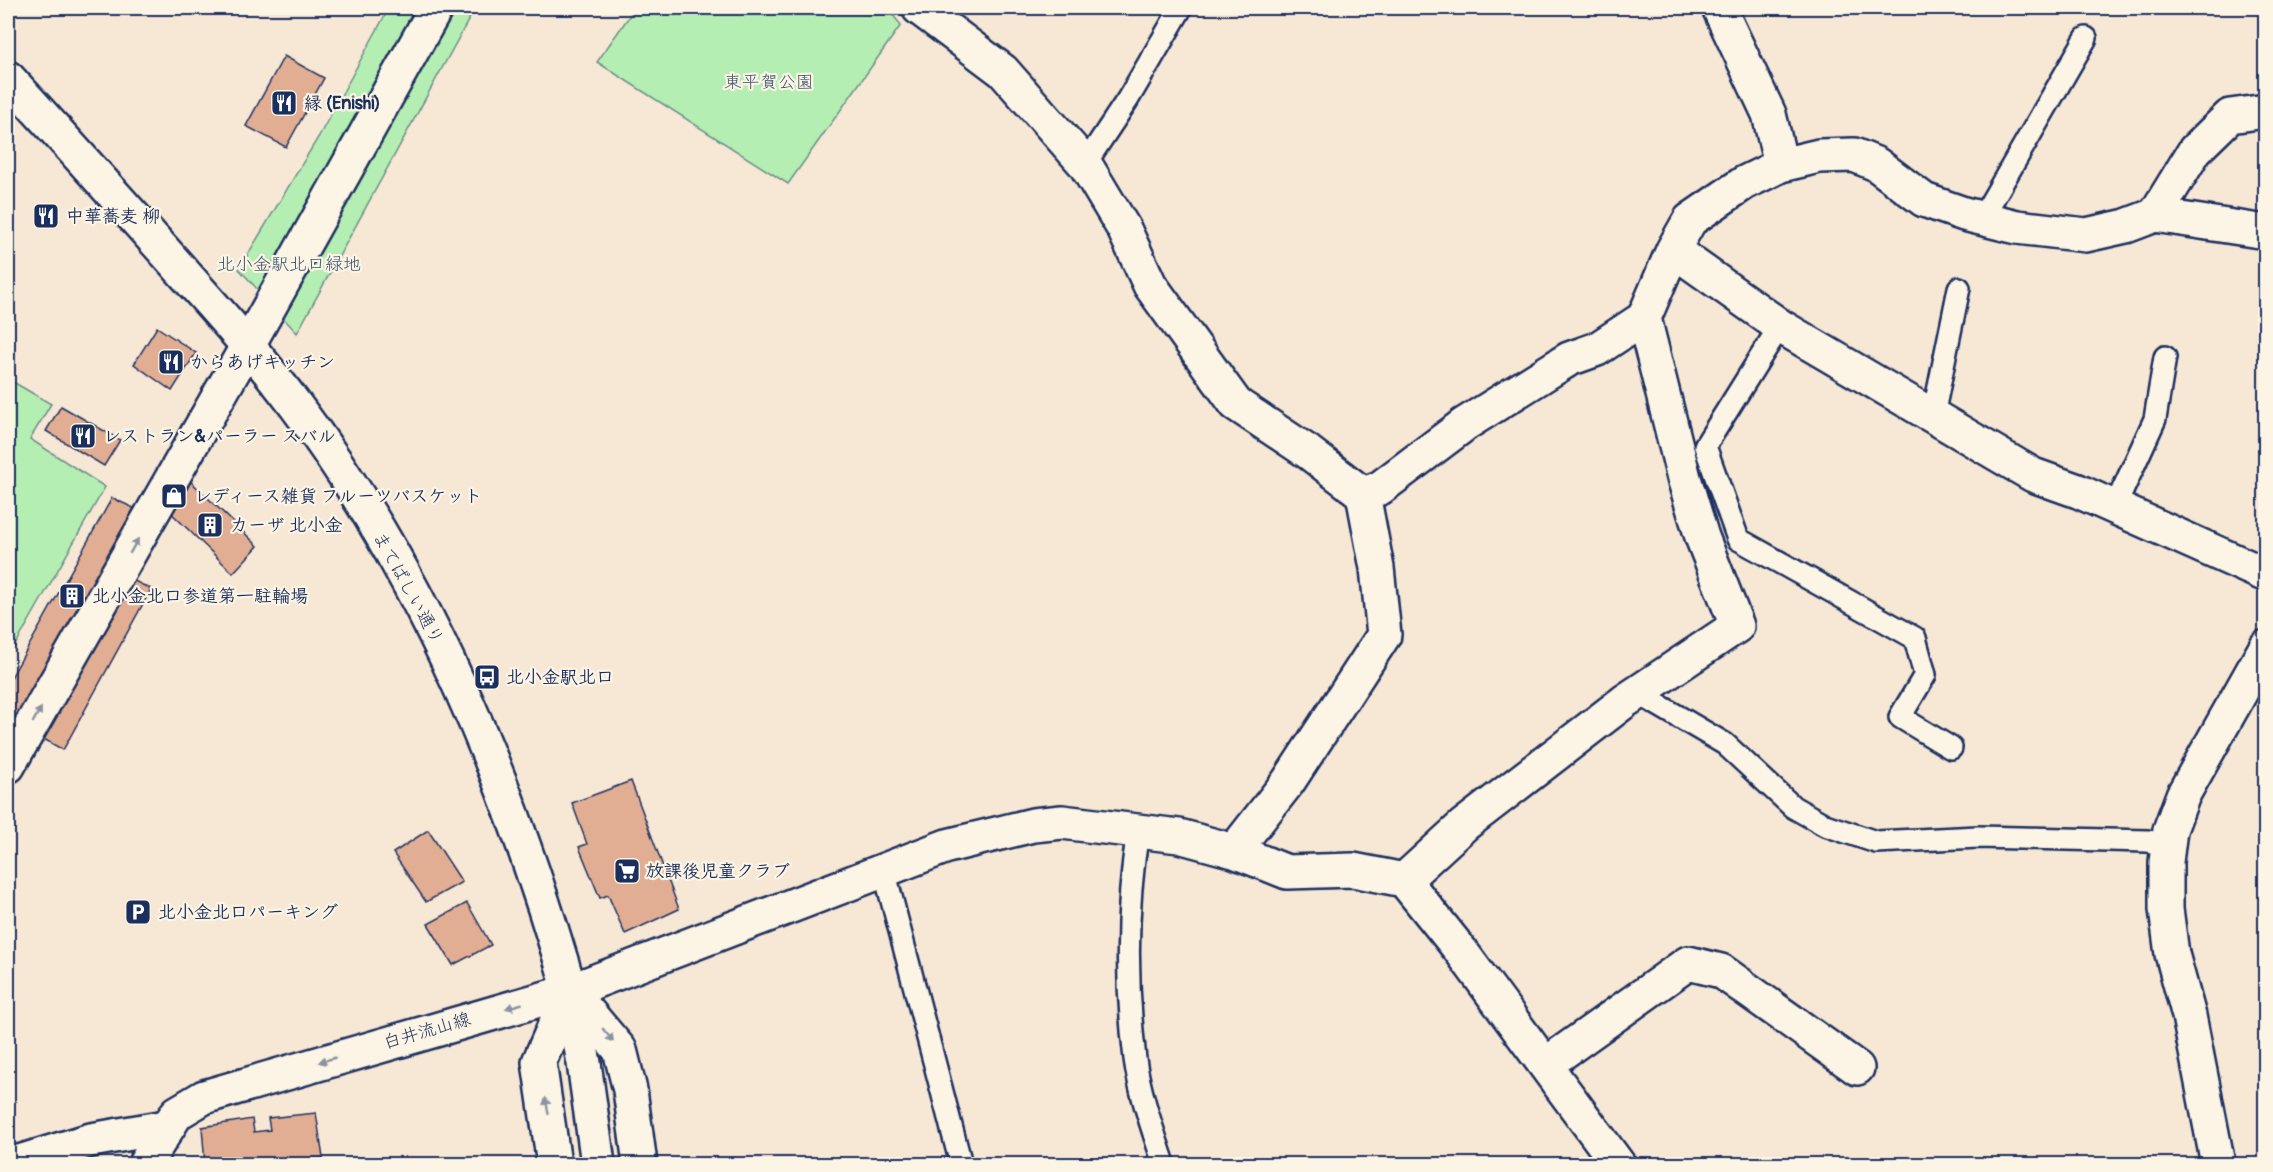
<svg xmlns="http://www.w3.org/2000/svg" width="2273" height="1172" font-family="Pangolin,'Klee One',sans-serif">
	<rect width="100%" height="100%" fill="#f7e7d5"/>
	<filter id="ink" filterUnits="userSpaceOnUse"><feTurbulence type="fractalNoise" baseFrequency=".0167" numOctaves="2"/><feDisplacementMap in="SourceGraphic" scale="12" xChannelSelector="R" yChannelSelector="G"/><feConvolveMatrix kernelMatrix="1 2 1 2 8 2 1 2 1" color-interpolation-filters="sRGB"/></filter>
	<g filter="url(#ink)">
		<!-- green -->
		<path fill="#b5eeb2" stroke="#688e88" stroke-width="1.5" d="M389 8H475L297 333 239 269 319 136Z
			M635 8H887L901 25 788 184 597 62Z
			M8 379 51 404 30 439 105 487 8 658Z"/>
		<!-- building -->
		<path fill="#e1ae94" stroke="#1b2f5e" stroke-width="1.5" d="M284 56 324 78 286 147 246 126Z
			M157 327 196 353 172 391 134 364Z
			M61 406 120 440 104 466 46 431Z
			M185 476 258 546 233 573 163 505Z
			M112 498 134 508 8 741V683Z
			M124 576 151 589 63 750 35 734Z
			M631 781 679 909 625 934 608 895 600 898 579 847 587 844 572 803Z
			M428 830 462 882 426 902 393 853Z
			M467 903 491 945 453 965 428 924Z
			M316 1113 324 1164H205L202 1127 252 1119 254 1132 270 1130 268 1118Z"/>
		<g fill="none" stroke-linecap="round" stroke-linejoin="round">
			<defs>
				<path id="service" d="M1085 164 1128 99 1181 8
					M1982 218 2086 38
					M1780 326 1705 446 1738 539 1915 638 1925 675 1900 717 1951 748
					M1933 416 1959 288
					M2114 509 2155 419 2165 357
					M1638 693 1725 744 1793 807 1825 825 1876 842 1978 837 2148 841 2168 846
					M1138 831C1126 905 1126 985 1135 1059 1140 1095 1153 1130 1164 1164
					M884 870 961 1164"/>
				<path id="minor" d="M919 8 1003 71 1085 164 1124 229 1150 285 1236 404 1308 452 1363 494 1377 568 1384 635 1288 782 1234 851
					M1719 8 1769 114 1781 165
					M2155 215 2266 232
					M1673 250 1780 326 2033 475 2078 491 2266 575
					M1363 494 1380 488 1465 424 1548 372 1569 359 1597 349 1644 318
					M8 766 248 345 436 8
					M1404 880 1461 951 1618 1164
					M570 991 947 846 1033 825 1062 822 1179 836 1234 851 1287 872 1353 870 1404 880 1464 825 1625 701 1737 626 1702 537 1684 478 1644 318 1673 250 1690 220 1744 183 1781 165 1819 156 1854 155 1876 164 1924 200 1964 214 2017 227 2086 235 2126 226 2155 215 2195 150 2230 116 2266 111
					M1545 1065 1688 963 1721 971 1857 1068
					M13 1164 91 1140 166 1127
					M2218 1164 2189 1016 2172 954 2166 909V862L2170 830 2183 795 2266 647"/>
				<path id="tertiary" d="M8 78C67 142 125 207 183 272 222 316 261 359 296 406 426 579 510 783 570 991"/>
				<path id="secondary" d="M570 991 620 1050 630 1090 640 1164
					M571 992 584 1063 598 1164
					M145 1164 177 1113 204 1097 570 991
					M554 1164 539 1062 570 991"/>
			</defs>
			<!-- service casing -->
			<use href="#service" stroke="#1b2f5e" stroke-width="26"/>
			<!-- minor casing -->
			<use href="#minor" stroke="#1b2f5e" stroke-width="38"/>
			<!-- tertiary casing -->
			<use href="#tertiary" stroke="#1b2f5e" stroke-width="38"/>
			<!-- secondary casing -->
			<use href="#secondary" stroke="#1b2f5e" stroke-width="38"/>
			<!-- path -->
			<path stroke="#1b2f5e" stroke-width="4" stroke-dasharray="1.5 4.5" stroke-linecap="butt" d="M870 8 876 12 880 8"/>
			<!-- service -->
			<use href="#service" stroke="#fcf5e5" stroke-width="21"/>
			<!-- minor -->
			<use href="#minor" stroke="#fcf5e5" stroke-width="33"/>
			<!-- tertiary -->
			<use href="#tertiary" stroke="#fcf5e5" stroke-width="33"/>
			<!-- secondary -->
			<use href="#secondary" stroke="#fcf5e5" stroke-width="33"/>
		</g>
		<!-- one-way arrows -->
		<defs><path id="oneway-solid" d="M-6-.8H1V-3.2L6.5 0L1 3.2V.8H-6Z" transform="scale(1.5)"/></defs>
		<g fill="#8c92a2">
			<use href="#oneway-solid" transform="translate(134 546) rotate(-60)"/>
			<use href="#oneway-solid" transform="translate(37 715) rotate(-60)"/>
			<use href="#oneway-solid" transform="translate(514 1006) rotate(164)"/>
			<use href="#oneway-solid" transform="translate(608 1035) rotate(50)"/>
			<use href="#oneway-solid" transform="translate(327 1060) rotate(164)"/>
			<use href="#oneway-solid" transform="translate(547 1106) rotate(-100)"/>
		</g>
	</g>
	<!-- icons -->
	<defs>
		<symbol id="restaurant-square" viewBox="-11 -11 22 22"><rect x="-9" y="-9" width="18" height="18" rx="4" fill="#1b2f5e" stroke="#fcf5e5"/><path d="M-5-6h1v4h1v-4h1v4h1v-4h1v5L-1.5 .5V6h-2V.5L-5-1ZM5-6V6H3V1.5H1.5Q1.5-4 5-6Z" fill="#fff"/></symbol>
		<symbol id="shop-square" viewBox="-11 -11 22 22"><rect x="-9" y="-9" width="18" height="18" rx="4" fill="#1b2f5e" stroke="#fcf5e5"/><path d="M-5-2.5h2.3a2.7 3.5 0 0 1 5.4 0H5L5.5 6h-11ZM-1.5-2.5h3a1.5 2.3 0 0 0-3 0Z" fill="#fff"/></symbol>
		<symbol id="building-square" viewBox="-11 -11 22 22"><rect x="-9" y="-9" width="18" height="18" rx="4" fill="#1b2f5e" stroke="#fcf5e5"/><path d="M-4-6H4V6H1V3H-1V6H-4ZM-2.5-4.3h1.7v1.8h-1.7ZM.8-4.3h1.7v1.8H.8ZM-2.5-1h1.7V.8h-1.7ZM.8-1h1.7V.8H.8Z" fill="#fff"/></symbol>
		<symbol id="bus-square" viewBox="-11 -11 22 22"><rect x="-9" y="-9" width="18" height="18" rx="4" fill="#1b2f5e" stroke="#fcf5e5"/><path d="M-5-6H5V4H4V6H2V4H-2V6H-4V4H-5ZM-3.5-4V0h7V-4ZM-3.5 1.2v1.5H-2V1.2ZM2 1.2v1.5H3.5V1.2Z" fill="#fff"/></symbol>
		<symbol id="supermarket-square" viewBox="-11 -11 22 22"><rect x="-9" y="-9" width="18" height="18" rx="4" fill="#1b2f5e" stroke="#fcf5e5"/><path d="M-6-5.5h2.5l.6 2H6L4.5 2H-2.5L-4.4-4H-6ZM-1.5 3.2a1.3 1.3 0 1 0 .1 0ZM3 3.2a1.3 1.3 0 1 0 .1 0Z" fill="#fff"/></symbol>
		<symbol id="parking-square" viewBox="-11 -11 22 22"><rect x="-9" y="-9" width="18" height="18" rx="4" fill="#1b2f5e" stroke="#fcf5e5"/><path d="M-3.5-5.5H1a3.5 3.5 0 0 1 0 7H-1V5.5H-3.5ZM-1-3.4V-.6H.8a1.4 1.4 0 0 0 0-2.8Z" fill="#fff"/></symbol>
	</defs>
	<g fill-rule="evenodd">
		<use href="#restaurant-square" x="269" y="88" width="30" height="30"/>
		<use href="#restaurant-square" x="31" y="201" width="30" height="30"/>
		<use href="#restaurant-square" x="156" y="347" width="30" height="30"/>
		<use href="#restaurant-square" x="68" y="421" width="30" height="30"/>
		<use href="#shop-square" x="159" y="481" width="30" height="30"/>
		<use href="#building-square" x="195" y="510" width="30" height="30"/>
		<use href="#building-square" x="57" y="581" width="30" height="30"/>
		<use href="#bus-square" x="472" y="662" width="30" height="30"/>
		<use href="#supermarket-square" x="612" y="856" width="30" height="30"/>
		<use href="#parking-square" x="123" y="897" width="30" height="30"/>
	</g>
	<g text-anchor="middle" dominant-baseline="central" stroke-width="4.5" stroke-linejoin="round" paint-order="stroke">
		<!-- park labels -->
		<g font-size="18" fill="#3a556f" stroke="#fcf5e5">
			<text x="769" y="82">東平賀公園</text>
			<text x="289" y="264">北小金駅北口緑地</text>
		</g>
		<!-- poi labels -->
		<g font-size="18" font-weight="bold" fill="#1b2f5e" stroke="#fcf5e5" text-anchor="start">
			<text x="304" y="103">縁 (Enishi)</text>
			<text x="66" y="216">中華蕎麦 柳</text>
			<text x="190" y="362">からあげキッチン</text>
			<text x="103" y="436">レストラン&amp;パーラー スバル</text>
			<text x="194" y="496">レディース雑貨 フルーツバスケット</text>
			<text x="230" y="525">カーザ 北小金</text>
			<text x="92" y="596">北小金北口参道第一駐輪場</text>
			<text x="506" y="677">北小金駅北口</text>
			<text x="646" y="871">放課後児童クラブ</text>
			<text x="158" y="912">北小金北口パーキング</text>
		</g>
		<!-- street labels -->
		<g font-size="18" fill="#1b2f5e" stroke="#fcf5e5">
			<text transform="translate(408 588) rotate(61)">まてばしい通り</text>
			<text transform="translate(427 1031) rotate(-16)">白井流山線</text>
		</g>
	</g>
	<!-- margin -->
	<rect width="2273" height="1172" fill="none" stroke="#fcf5e5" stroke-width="30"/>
	<rect x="15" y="15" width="2243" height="1142" fill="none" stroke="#1b2f5e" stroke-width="2" filter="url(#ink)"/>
</svg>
